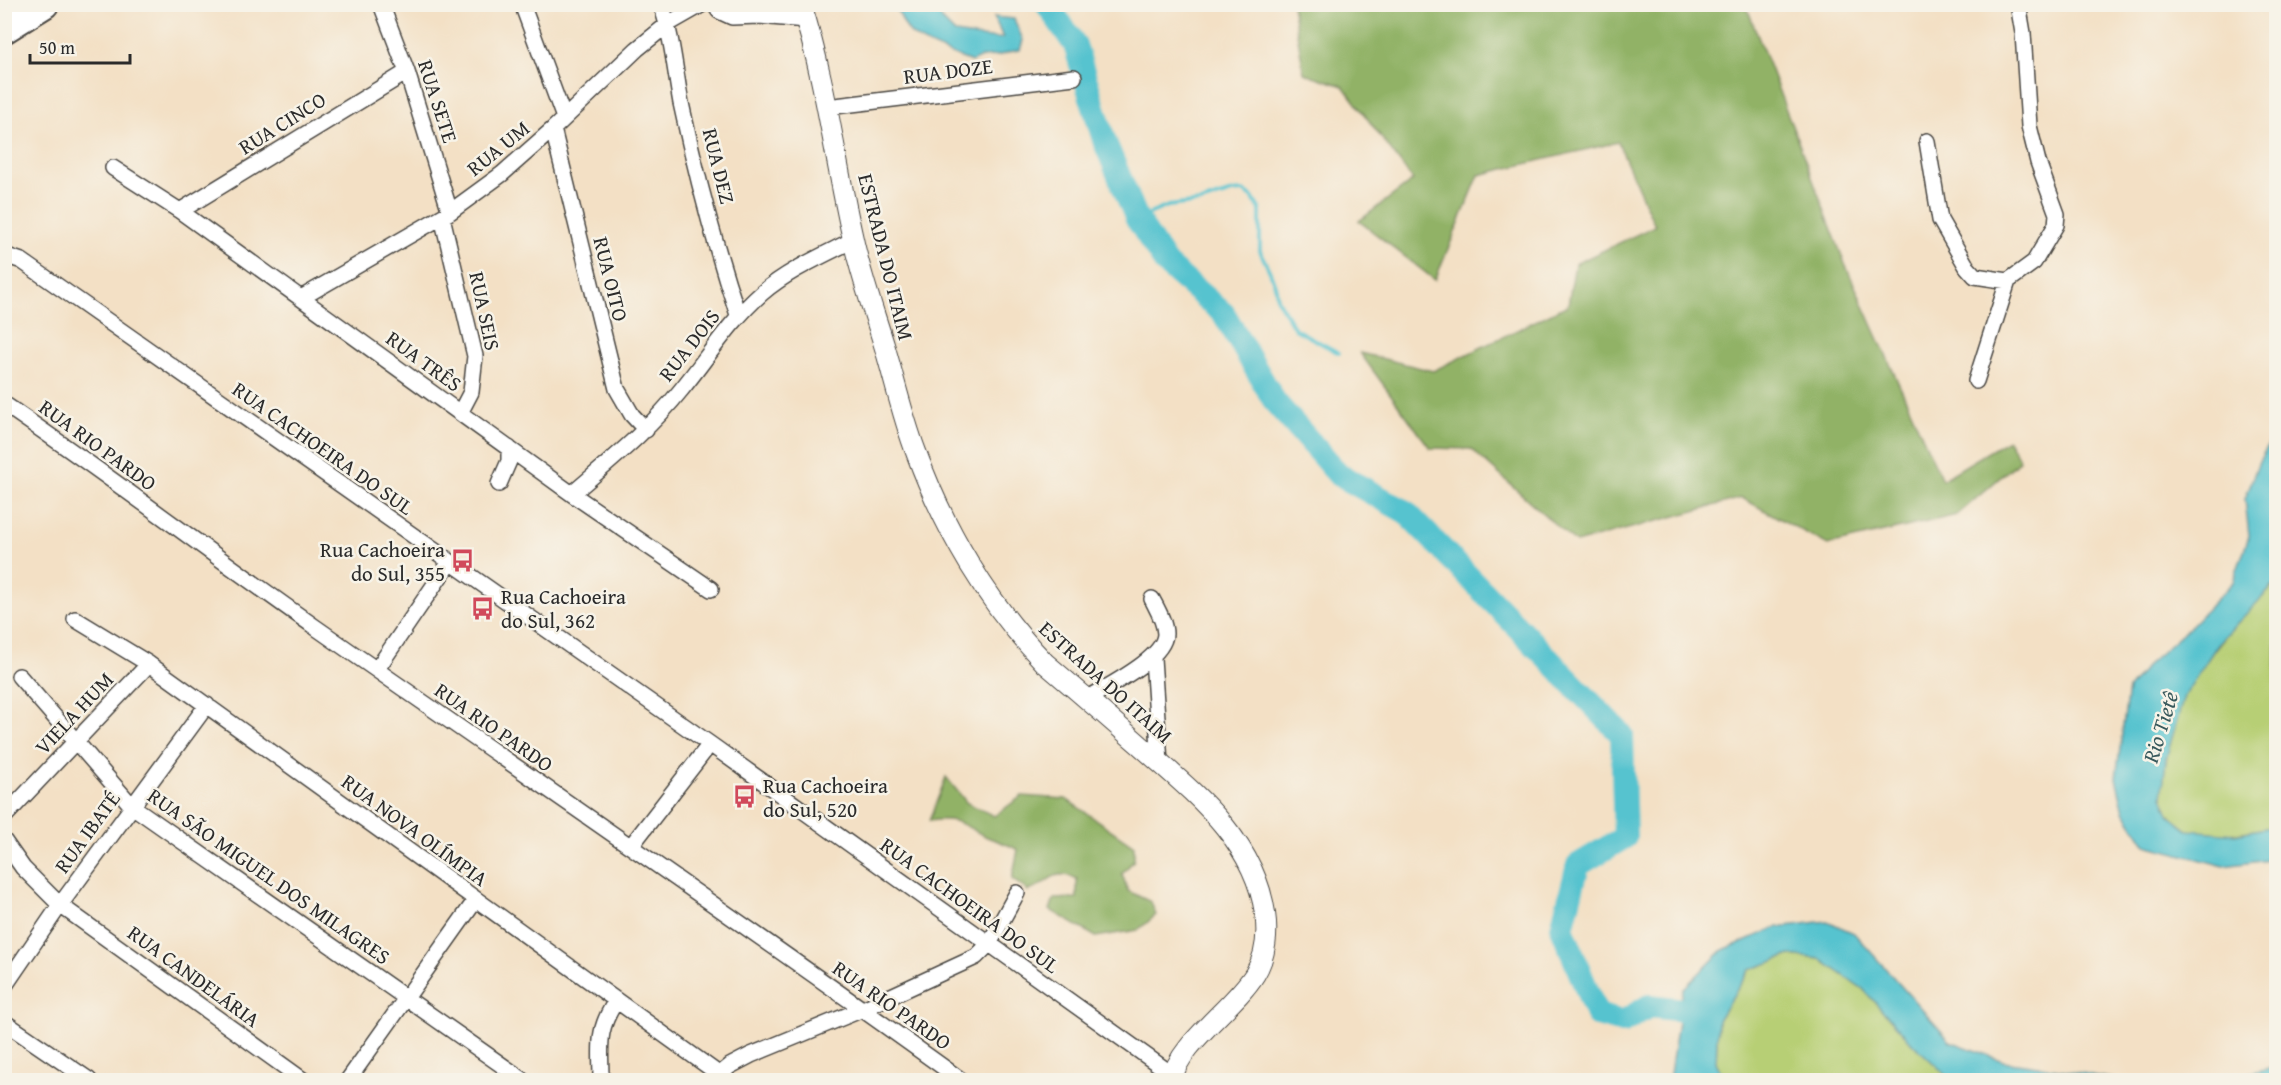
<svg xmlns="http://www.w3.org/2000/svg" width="2281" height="1085" font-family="'Gentium Book Plus',serif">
	<rect width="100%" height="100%" fill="#f7f3e8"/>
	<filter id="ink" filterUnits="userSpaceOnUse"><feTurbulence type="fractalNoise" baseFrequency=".0167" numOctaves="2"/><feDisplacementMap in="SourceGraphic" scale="12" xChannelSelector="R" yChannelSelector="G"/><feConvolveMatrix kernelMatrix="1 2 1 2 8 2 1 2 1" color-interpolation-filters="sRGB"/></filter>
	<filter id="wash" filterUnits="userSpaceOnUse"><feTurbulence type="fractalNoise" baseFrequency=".008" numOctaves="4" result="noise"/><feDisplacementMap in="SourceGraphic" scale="24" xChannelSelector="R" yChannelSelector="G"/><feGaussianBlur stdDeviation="1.35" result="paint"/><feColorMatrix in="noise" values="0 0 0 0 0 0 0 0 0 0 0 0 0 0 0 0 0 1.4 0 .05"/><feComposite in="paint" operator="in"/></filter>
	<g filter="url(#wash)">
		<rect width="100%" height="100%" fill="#f3e0c5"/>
		<!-- green -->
		<path fill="#b7cf74" stroke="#717d50" stroke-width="1.5" d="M2276 585V826C2248 832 2219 838 2190 831 2177 827 2164 810 2162 797 2160 780 2177 709 2185 694 2206 656 2243 612 2276 585Z
			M1790 955 1820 959 1863 989 1914 1045 1952 1080H1725L1716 1062 1718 1020 1749 970Z"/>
		<!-- forest -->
		<path fill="#91b266" stroke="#5e6e48" stroke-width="1.5" d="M1292 5H1746L1845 264 1942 480 2008 440 2020 460 1957 515 1828 545 1742 498 1576 543 1471 449 1430 448 1360 353 1433 371 1568 305 1575 264 1655 226 1618 142 1479 175 1435 280 1359 221 1413 180 1343 86 1304 73Z
			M946 777 967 803 994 816 1022 796 1066 799 1134 846V860L1122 874 1128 891 1151 902 1156 915 1138 930 1096 937 1050 910 1054 899 1077 898V879C1051 866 1047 887 1028 891L1012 879 1018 850C1008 844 997 841 987 837 964 826 957 816 929 821Z"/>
		<!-- water -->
		<path fill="#56c3cf" stroke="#40777d" stroke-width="1.5" d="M898 4 934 5 943 21 955 33C971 35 987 40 1003 38L994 17 1014 19 1023 40 1020 50C1012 50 1008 53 1000 55 988 58 984 54 972 62 956 56 921 44 910 33 904 26 900 15 896 7Z
			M2276 432V583L2219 642 2184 696 2166 759 2162 797 2170 816 2188 830 2235 834 2276 826V859L2224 866 2146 845 2124 811 2116 778 2128 689 2145 667 2189 628 2233 582 2249 536 2245 499 2259 461Z
			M1827 921 1854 933 1950 1041 2003 1061 2071 1071 2118 1080H1952L1914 1045 1863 989 1820 959 1790 955 1749 970 1718 1020 1716 1062 1725 1080H1669L1683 989 1723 950 1778 927Z
			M2276 1066V1080H2224Z"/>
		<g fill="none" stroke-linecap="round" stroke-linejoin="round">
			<!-- stream -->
			<path stroke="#56c3cf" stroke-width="4" d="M1137 219 1168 206 1201 202 1232 192 1243 191 1252 197 1260 210V251L1270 272 1276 288 1277 299 1295 329 1339 353"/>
			<!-- river -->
			<path stroke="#56c3cf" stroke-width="24" d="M1047 4 1075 45 1104 140 1137 219 1166 264 1224 314 1275 402 1339 475 1406 512 1622 735 1625 837 1578 865 1562 928 1597 1015 1623 1022 1649 1006 1693 1011"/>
		</g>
	</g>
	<g filter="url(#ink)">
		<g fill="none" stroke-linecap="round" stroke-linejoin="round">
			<defs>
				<path id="minor" d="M381 4 407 72 450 212
					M522 4 564 118
					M661 4C672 36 675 70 681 103 696 174 715 246 738 315
					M714 4 719 11 732 17 759 16 806 20
					M827 107 1074 77
					M553 129 617 389 632 415 646 430
					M1927 141 1940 220 1967 267 1975 276 2008 281
					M113 168 180 211 572 494 711 589
					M180 211 407 72
					M442 217 475 356 471 392 460 413
					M4 255 22 261 710 744 1173 1075
					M301 298 450 212 502 174 553 129 637 49 668 24 703 4
					M1976 381 2008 281 2034 262 2056 225 2057 214 2038 162 2029 126 2023 33 2018 4
					M4 404C110 476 211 554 315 627 531 778 748 926 961 1080
					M499 484 509 461V448
					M572 494C610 461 649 430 681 390 708 357 730 321 762 293 789 270 822 256 853 240
					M75 619 149 664 727 1080
					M1153 658 1160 763
					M377 669 450 562
					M19 676 132 806 523 1080
					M1087 699C1107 686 1164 659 1165 634 1165 622 1157 609 1152 599
					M4 817 149 664
					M4 841 23 868 60 905 303 1080
					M631 846 710 744
					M4 987 60 905 207 705
					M4 1022 89 1080
					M348 1080 475 901
					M601 1080C601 1046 596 1031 616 1001
					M716 1080 719 1075 730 1066 751 1055 863 1009 976 957 989 944 1017 893"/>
				<path id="tertiary" d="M801 4C826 81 835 161 853 239 861 276 874 312 885 348 895 382 903 418 916 452 944 529 988 604 1045 663 1077 690 1109 718 1141 746 1194 793 1254 839 1265 913 1268 933 1266 956 1255 974 1234 1008 1178 1044 1172 1080"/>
				<path id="motorway" d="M4 29 44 4"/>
			</defs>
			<!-- minor casing -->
			<use href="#minor" stroke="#494642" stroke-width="18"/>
			<!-- tertiary casing -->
			<use href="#tertiary" stroke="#494642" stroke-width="22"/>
			<!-- motorway casing -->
			<use href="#motorway" stroke="#494642" stroke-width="32"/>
			<!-- minor -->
			<use href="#minor" stroke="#fff" stroke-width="15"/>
			<!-- tertiary -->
			<use href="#tertiary" stroke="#fff" stroke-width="20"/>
			<!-- motorway -->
			<use href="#motorway" stroke="#fff" stroke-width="28"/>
		</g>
	</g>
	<!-- icons -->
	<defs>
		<symbol id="bus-bare" viewBox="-9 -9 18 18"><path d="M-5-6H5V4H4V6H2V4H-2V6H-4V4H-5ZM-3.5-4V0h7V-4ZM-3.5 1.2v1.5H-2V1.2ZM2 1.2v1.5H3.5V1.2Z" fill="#d1495b" stroke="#f7f3e8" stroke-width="2.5" paint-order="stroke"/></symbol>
	</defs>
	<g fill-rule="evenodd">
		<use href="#bus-bare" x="446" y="544" width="33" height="33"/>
		<use href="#bus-bare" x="466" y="592" width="33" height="33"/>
		<use href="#bus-bare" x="728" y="780" width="33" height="33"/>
	</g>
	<g text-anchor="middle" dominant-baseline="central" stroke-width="5" stroke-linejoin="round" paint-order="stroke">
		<!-- street labels -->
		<g font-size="21" fill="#2b2b2b" stroke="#f7f3e8">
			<text transform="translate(948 71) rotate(-7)">RUA DOZE</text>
			<text transform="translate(438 101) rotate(72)">RUA SETE</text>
			<text transform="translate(282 123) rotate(-32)">RUA CINCO</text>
			<text transform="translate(498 148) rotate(-39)">RUA UM</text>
			<text transform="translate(719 166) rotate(76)">RUA DEZ</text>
			<text transform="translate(886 257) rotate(76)">ESTRADA DO ITAIM</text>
			<text transform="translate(611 279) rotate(76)">RUA OITO</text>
			<text transform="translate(485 311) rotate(78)">RUA SEIS</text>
			<text transform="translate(689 345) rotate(-52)">RUA DOIS</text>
			<text transform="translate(424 361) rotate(36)">RUA TRÊS</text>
			<text transform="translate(98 445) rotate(36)">RUA RIO PARDO</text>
			<text transform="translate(323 448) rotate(35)">RUA CACHOEIRA DO SUL</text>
			<text transform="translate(1106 682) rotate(42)">ESTRADA DO ITAIM</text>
			<text transform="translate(74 713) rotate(-47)">VIELA HUM</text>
			<text transform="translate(494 727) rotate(35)">RUA RIO PARDO</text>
			<text transform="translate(415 830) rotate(36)">RUA NOVA OLÍMPIA</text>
			<text transform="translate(87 832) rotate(-54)">RUA IBATÉ</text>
			<text transform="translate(269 876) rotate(35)">RUA SÃO MIGUEL DOS MILAGRES</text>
			<text transform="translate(970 905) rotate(36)">RUA CACHOEIRA DO SUL</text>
			<text transform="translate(194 976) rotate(36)">RUA CANDELÁRIA</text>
			<text transform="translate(892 1005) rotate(35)">RUA RIO PARDO</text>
		</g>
		<!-- poi labels -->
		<g font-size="21" fill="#2b2b2b" stroke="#f7f3e8" text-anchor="start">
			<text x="445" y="549" text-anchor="end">Rua Cachoeira<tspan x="445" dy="24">do Sul, 355</tspan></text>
			<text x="501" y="596">Rua Cachoeira<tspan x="501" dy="24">do Sul, 362</tspan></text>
			<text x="763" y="785">Rua Cachoeira<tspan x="763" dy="24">do Sul, 520</tspan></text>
		</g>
		<!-- water labels -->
		<g font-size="22" font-style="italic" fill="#38595c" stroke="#f7f3e8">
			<text transform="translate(2160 727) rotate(-73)">Rio Tietê</text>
		</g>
	</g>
	<!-- margin -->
	<rect width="2281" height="1085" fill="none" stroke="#f7f3e8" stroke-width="24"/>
	<!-- scale -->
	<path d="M30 54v9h100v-9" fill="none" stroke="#2b2b2b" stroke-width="3"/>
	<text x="39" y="54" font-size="18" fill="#2b2b2b" stroke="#f7f3e8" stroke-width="4.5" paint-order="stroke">50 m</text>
</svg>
